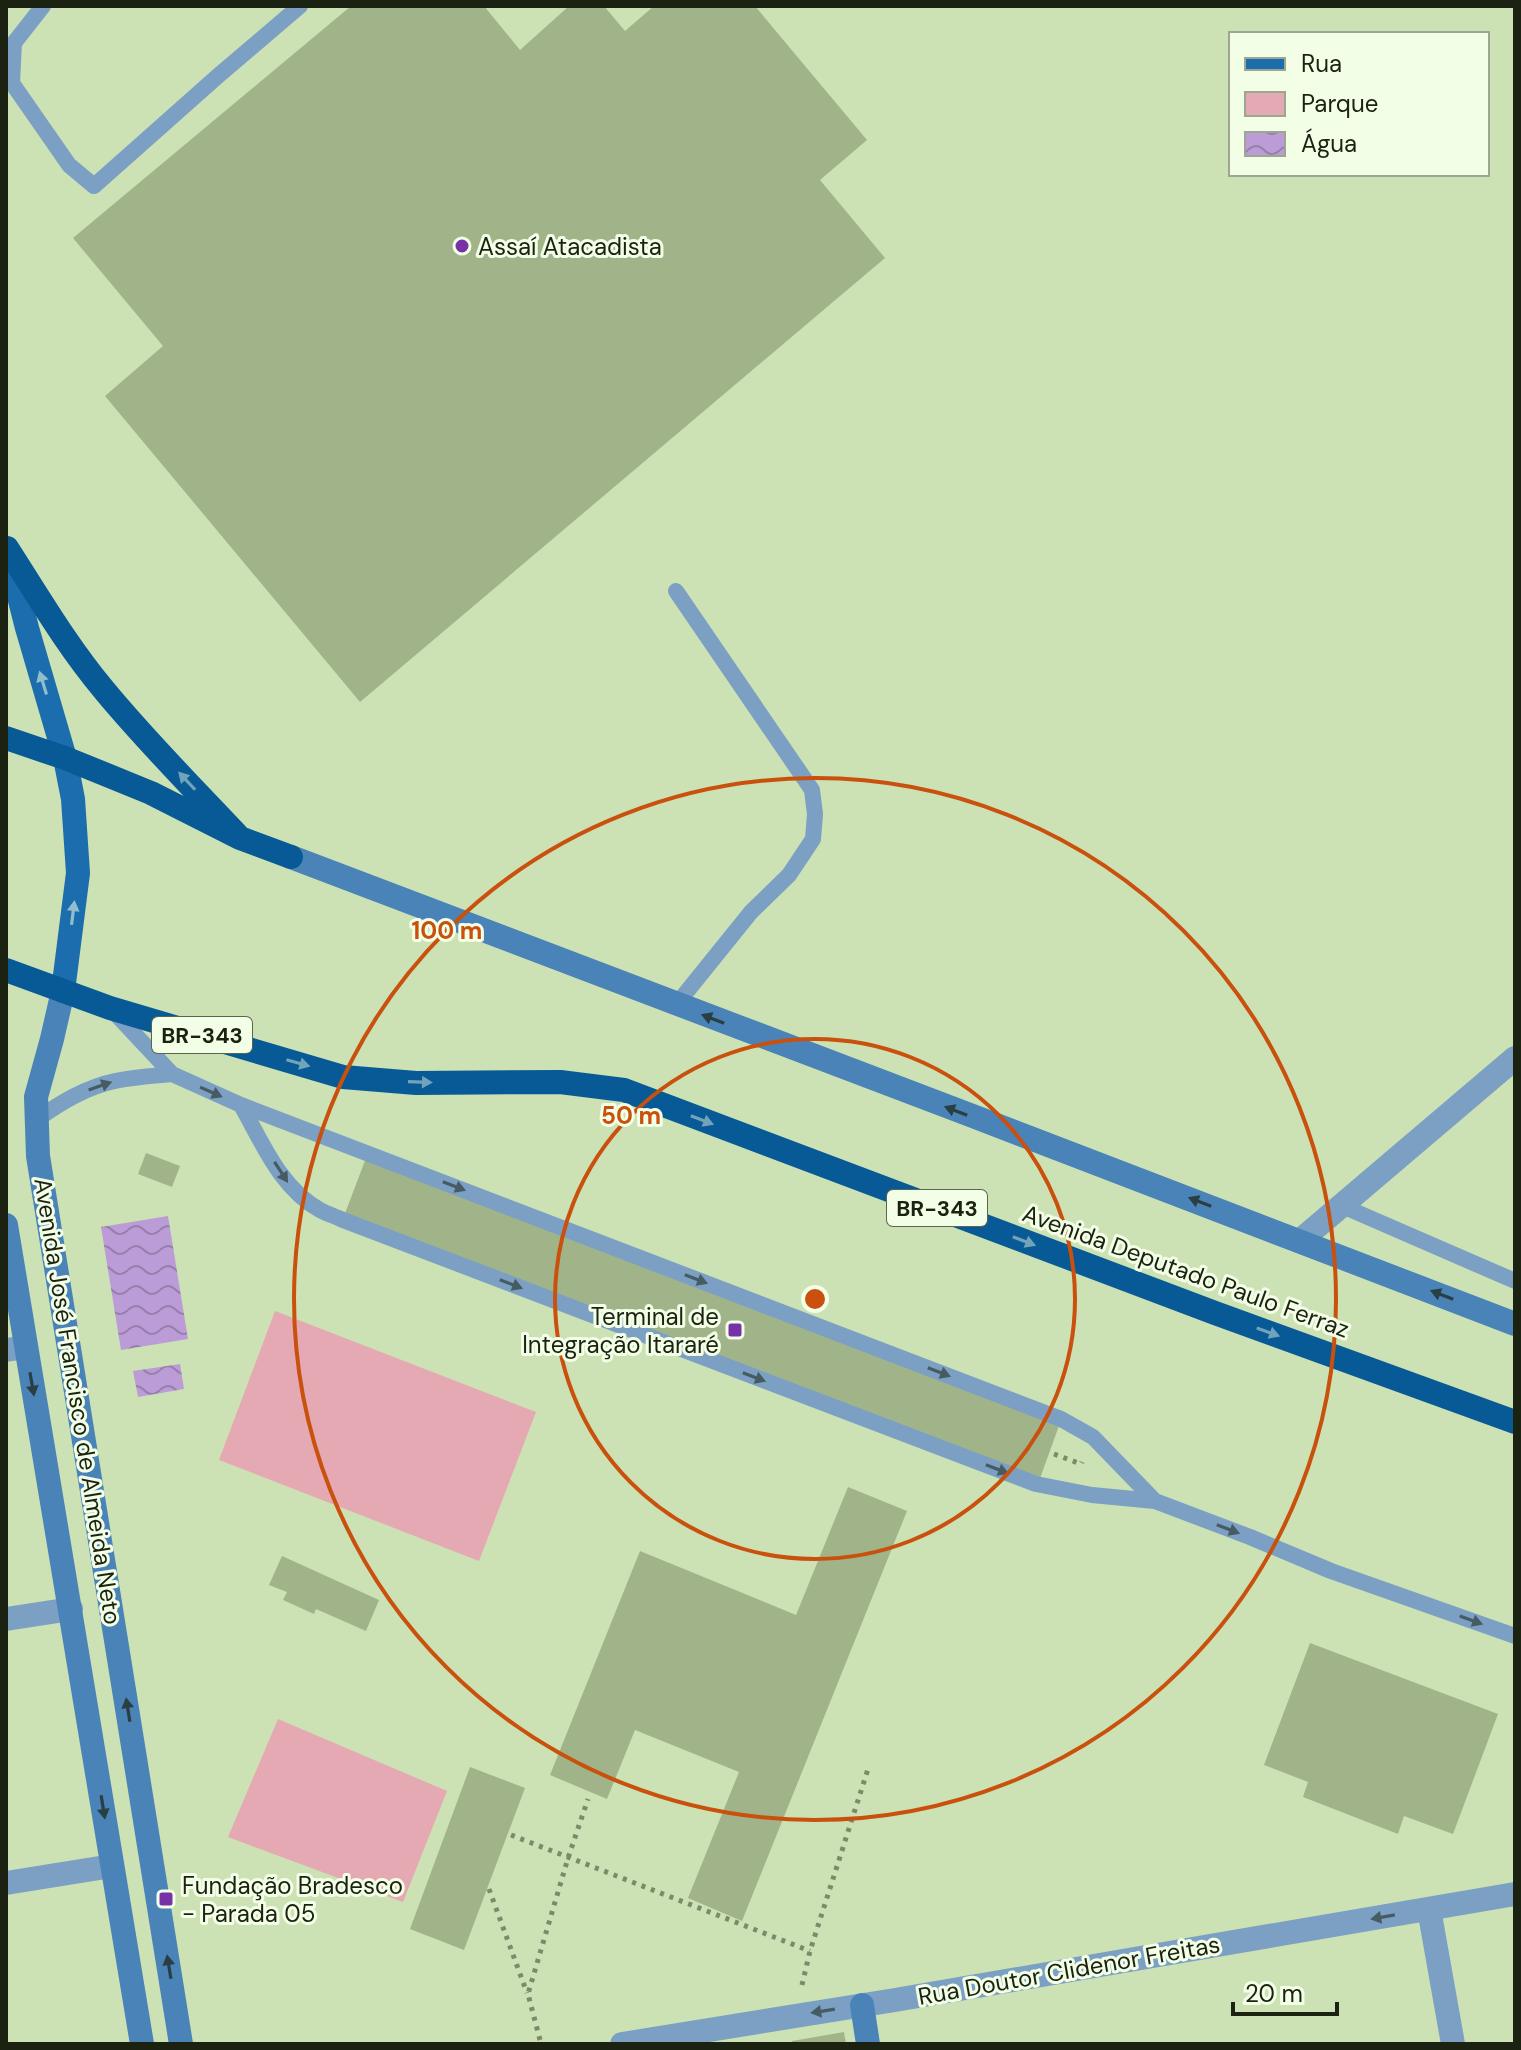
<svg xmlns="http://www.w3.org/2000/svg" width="1521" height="2050" font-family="'DM Sans',sans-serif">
	<defs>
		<pattern id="water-waves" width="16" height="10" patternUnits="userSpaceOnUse" patternTransform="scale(2)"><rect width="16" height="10" fill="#bb9cd7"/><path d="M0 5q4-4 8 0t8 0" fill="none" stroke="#977fad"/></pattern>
	</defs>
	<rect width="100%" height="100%" fill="#cce1b4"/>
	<!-- park -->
	<path fill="#e5a9b3" d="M275 1311 536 1412 479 1561 219 1460Z
		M278 1719 447 1791 403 1902 228 1837Z"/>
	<!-- water -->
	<path fill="url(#water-waves)" d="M168 1216 188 1339 121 1350 101 1227Z
		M180 1364 184 1389 138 1397 133 1371Z"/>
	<!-- building -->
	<path fill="#a1b489" d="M351 6H484L520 50 569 6H604L625 31 654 6H755L867 140 820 180 885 258 360 702 105 396 163 346 73 238Z
		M146 1153 180 1166 172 1187 138 1174Z
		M366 1158 1060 1423 1039 1481 344 1216Z
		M848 1487 907 1511 742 1921 688 1898 739 1772 635 1730 607 1799 550 1775 640 1551 796 1615Z
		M282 1556 379 1600 366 1631 316 1609 314 1614 283 1600 287 1592 269 1585Z
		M1310 1643 1498 1714 1453 1834 1404 1816 1398 1834 1303 1797 1308 1782 1264 1765Z
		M470 1767 525 1788 464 1950 410 1929Z
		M844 2032 846 2044H792V2041Z"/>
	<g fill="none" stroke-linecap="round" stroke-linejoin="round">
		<!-- path -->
		<path stroke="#7c8a6a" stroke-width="5" stroke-dasharray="4 6" stroke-linecap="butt" d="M1054 1454 1081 1464 1082 1462
			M511 1835 810 1951
			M489 1889 527 1993
			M802 1985 810 1951 868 1769
			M540 2040 528 1994 568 1858 588 1799"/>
		<!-- lane -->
		<path stroke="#7ba0c4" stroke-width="16" d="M43 6 14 43 12 83 69 165 94 186 219 75 300 6
			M676 591 812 790 815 814 813 839 789 875 751 912 676 1005
			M113 1011 172 1074 241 1105 1061 1419 1093 1437 1155 1501
			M241 1105C262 1142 280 1188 320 1210 327 1214 335 1216 343 1220L1036 1484 1092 1495 1155 1501 1250 1537 1331 1571 1515 1636
			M36 1120C60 1103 86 1087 115 1081 134 1077 153 1076 172 1074
			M1340 1205 1515 1281"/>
		<!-- street -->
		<path stroke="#7ba0c4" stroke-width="24" d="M1301 1240 1515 1058
			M6 1350 26 1347
			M6 1619 71 1609
			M6 1883 112 1866
			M1429 1909 1453 2044
			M622 2044 895 2000 1515 1894"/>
		<!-- secondary -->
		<path stroke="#4983b7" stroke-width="24" d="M291 857C699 1014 1108 1165 1515 1324
			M63 991 52 1039 36 1097 38 1156 181 2044
			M6 1225 142 2044
			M862 2005 868 2044"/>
		<!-- primary -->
		<path stroke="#1b6dad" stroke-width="24" d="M8 553 27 628 65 758 73 799 78 873 63 991"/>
		<!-- highway -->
		<path stroke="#075a95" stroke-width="24" d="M7 548C38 596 67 646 104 690 146 741 194 789 240 838
			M6 738 65 758 151 793 240 838 291 857
			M6 970 110 1008 343 1077 416 1083 560 1082 624 1090 1215 1313 1515 1422"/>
	</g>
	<!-- one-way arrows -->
	<defs><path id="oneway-solid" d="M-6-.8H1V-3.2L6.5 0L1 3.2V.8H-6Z" transform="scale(2)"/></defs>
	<g fill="#92bdcd">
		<use href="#oneway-solid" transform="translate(43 683) rotate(-107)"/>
		<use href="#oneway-solid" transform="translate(73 913) rotate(-83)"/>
	</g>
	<g fill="#71a4ba">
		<use href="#oneway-solid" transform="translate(187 781) rotate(-133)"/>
		<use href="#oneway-solid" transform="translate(298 1063) rotate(16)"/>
		<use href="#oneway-solid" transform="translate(420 1082) rotate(2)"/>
		<use href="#oneway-solid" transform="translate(702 1120) rotate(21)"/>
		<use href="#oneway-solid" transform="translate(1024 1241) rotate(21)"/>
		<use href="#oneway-solid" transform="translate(1268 1332) rotate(20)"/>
	</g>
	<g fill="#293f43">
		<use href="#oneway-solid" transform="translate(713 1019) rotate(-159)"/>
		<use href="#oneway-solid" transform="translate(956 1111) rotate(-159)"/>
		<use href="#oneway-solid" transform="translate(1200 1202) rotate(-159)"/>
		<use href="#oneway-solid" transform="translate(1442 1295) rotate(-159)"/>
		<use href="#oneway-solid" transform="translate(32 1384) rotate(80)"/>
		<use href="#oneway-solid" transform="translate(128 1710) rotate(-99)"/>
		<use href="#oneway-solid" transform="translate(103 1807) rotate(81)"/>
		<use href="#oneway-solid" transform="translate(169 1967) rotate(-99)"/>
	</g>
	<g fill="#465b62">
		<use href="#oneway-solid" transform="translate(100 1086) rotate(-19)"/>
		<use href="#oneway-solid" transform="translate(211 1092) rotate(24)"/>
		<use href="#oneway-solid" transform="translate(281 1172) rotate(57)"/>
		<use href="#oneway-solid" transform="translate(454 1186) rotate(21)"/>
		<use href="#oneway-solid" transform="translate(696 1279) rotate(21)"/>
		<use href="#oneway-solid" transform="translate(511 1284) rotate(21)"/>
		<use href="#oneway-solid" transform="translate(939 1372) rotate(21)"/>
		<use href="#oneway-solid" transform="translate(754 1377) rotate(21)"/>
		<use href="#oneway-solid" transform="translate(997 1469) rotate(21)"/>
		<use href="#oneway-solid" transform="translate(1228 1529) rotate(21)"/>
		<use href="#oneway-solid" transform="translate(1471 1620) rotate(20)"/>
		<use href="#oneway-solid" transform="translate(1383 1917) rotate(170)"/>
		<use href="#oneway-solid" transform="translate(823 2011) rotate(171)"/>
	</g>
	<!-- distance rings -->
	<g fill="none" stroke="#c9510d" stroke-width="4">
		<circle cx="815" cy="1299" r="260"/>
		<circle cx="815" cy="1299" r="521"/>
	</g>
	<!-- markers -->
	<g fill="#7632a6" stroke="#f3fee7" stroke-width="3">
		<circle cx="462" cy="246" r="8"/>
		<rect x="727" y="1322" width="16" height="16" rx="4"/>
		<rect x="158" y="1891" width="16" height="16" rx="4"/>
	</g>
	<g text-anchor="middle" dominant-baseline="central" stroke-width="6" stroke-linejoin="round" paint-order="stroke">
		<!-- shield labels -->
		<g fill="#f3fee7" stroke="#5c6451" stroke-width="2">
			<rect x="152" y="1017" width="100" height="36" rx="6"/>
			<rect x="887" y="1190" width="100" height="36" rx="6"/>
		</g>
		<g font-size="22" font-weight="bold" fill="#1b2211">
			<text x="202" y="1035">BR-343</text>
			<text x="937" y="1208">BR-343</text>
		</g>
		<!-- poi labels -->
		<g font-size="24" fill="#1b2211" stroke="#f3fee7" text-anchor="start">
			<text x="478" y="246">Assaí Atacadista</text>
			<text x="719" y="1316" text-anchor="end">Terminal de<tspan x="719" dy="28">Integração Itararé</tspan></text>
			<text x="182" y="1885">Fundação Bradesco<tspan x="182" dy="28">- Parada 05</tspan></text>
		</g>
		<!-- street labels -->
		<g font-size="24" fill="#1b2211" stroke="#f3fee7">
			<text transform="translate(1186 1271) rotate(20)">Avenida Deputado Paulo Ferraz</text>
			<text transform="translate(78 1401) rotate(81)">Avenida José Francisco de Almeida Neto</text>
			<text transform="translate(1069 1970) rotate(-10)">Rua Doutor Clidenor Freitas</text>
		</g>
	</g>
	<circle cx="815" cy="1299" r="12" fill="#c9510d" stroke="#f3fee7" stroke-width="4"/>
	<g font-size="24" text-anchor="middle" font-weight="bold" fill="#c9510d" stroke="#f3fee7" stroke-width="6" stroke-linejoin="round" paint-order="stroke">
		<text x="447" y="939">100 m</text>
		<text x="631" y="1124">50 m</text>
	</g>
	<!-- border -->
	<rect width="1521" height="2050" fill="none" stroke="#1b2211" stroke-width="16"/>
	<!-- legend -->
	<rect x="1229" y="32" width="260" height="144" fill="#f3fee7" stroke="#9da691" stroke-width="2"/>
	<rect x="1245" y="58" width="40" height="12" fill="#1b6dad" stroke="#9da691" stroke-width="2"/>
	<text x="1301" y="72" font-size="24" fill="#1b2211">Rua</text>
	<rect x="1245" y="92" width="40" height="24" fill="#e5a9b3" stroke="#9da691" stroke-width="2"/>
	<text x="1301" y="112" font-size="24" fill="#1b2211">Parque</text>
	<rect x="1245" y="132" width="40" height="24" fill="url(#water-waves)" stroke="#9da691" stroke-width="2"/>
	<text x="1301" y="152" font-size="24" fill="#1b2211">Água</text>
	<!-- scale -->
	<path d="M1233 2002v12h104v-12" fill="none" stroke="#1b2211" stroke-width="4"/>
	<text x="1245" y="2002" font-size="24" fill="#1b2211" stroke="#f3fee7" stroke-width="6" paint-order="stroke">20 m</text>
</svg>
